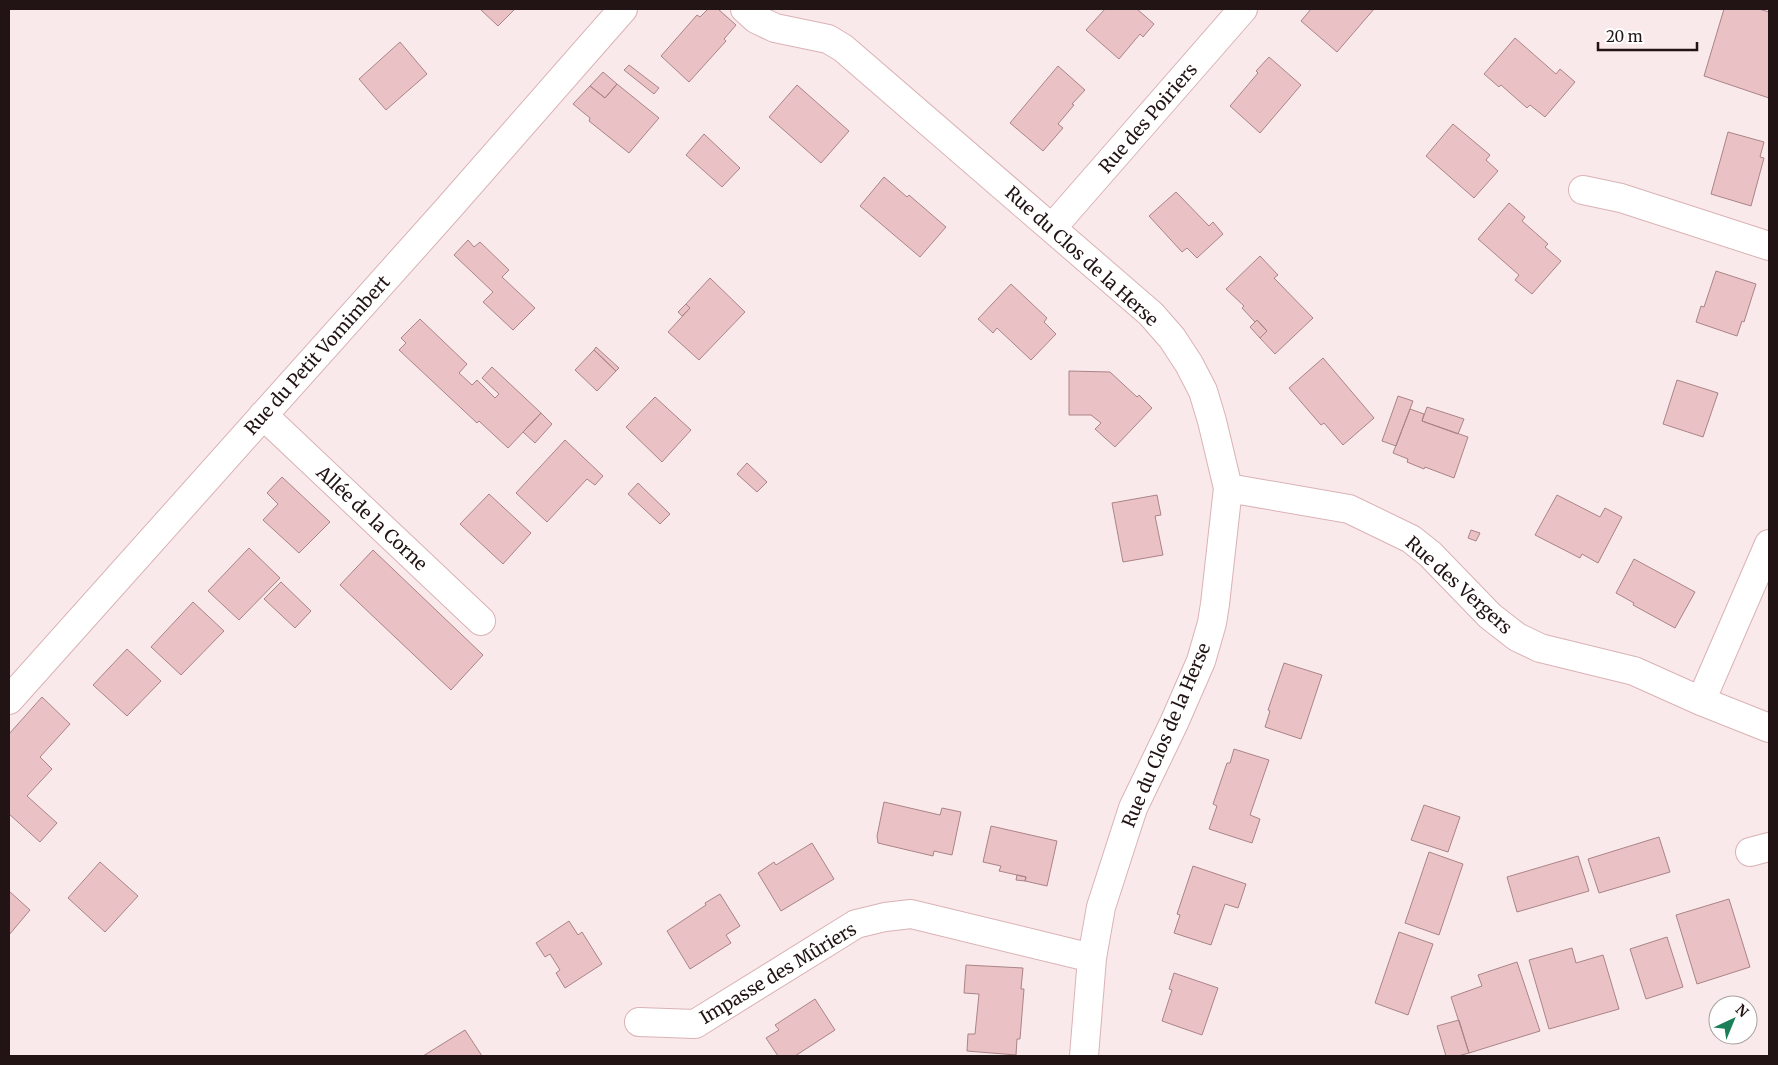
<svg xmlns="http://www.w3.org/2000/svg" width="1778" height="1065" font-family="Merriweather,serif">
	<rect width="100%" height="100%" fill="#fae9ea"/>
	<!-- building -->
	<path fill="#eac1c5" stroke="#aa8487" d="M480 9H515L498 26Z
		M708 9H718L736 25 724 39 726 41 689 82 661 56 697 15 700 17Z
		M1105 9H1137L1154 24 1143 37 1140 34 1119 59 1086 30Z
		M1311 9H1374L1337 52 1301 21Z
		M1724 9H1759L1769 12V98L1704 76Z
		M1515 38 1556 74 1560 69 1575 82 1545 117 1530 105 1527 108 1501 85 1499 87 1484 74Z
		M400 42 427 74 386 110 359 79Z
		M1269 57 1301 85 1260 133 1230 106 1258 73 1256 71Z
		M629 65 659 88 654 94 624 70Z
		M1058 66 1085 90 1072 104 1074 105 1058 124 1063 128 1043 151 1010 123Z
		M603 72 617 84 605 98 590 86Z
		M617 84 659 118 629 153 589 121 590 118 573 104 590 86 605 98Z
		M797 85 849 131 821 163 769 117Z
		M1453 124 1490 155 1486 160 1498 171 1474 198 1426 156Z
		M1728 132 1764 142 1760 157 1764 158 1751 206 1711 194Z
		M704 134 740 168 722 187 686 155Z
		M884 177 907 197 909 195 946 227 920 257 860 206Z
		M1176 192 1209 226 1213 222 1223 234 1197 258 1187 248 1182 252 1149 216Z
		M1509 203 1525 217 1522 221 1548 244 1545 247 1561 261 1532 294 1515 280 1519 275 1478 239Z
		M468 240 474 247 480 242 509 270 502 277 535 308 513 330 483 302 493 292 454 255Z
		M1260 256 1278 275 1274 278 1313 318 1275 354 1260 338 1267 331 1257 320 1255 322 1242 308 1244 306 1226 289Z
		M1716 271 1756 284 1744 322 1742 321 1737 336 1696 322 1701 306 1704 307Z
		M710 278 745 312 699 360 668 332 690 308 686 304Z
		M1011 284 1047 318 1044 322 1056 334 1031 360 997 328 993 333 978 319Z
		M686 304 690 308 682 316 678 312Z
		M420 319 467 364 459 373 472 385 477 380 495 398 499 394 482 378 492 367 541 413 508 448 479 421 477 423 399 350 406 343 401 338Z
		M1257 320 1267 331 1260 338 1250 327Z
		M596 347 619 368 616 371 594 350Z
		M594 350 616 371 597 391 575 370Z
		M1323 358 1374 418 1343 445 1324 423 1321 425 1289 388Z
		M1069 371 1110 372 1137 397 1139 395 1152 408 1115 447 1095 429 1101 423 1091 415H1069Z
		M1677 380 1718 393 1703 437 1663 424Z
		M1398 396 1413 401 1396 446 1382 441Z
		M655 397 691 430 662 462 626 427Z
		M1427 407 1464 419 1458 434 1422 421Z
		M1410 409 1424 414 1422 421 1468 437 1454 478 1425 467 1424 469 1407 462 1408 459 1393 453Z
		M541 413 552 424 535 443 523 432Z
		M565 440 603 476 595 485 587 479 547 522 516 493Z
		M747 463 767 482 757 492 737 474Z
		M282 477 330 522 299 553 263 520 278 504 267 493Z
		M638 483 670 514 660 524 628 494Z
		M489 494 531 533 503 564 460 524Z
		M1157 495 1161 515 1155 516 1163 555 1123 562 1112 503Z
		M1557 495 1600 517 1605 508 1622 517 1598 563 1582 554 1580 558 1535 535Z
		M1471 530 1480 533 1476 541 1468 538Z
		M249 548 280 578 239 620 208 591Z
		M373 550 483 655 451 690 340 585Z
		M1634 559 1695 592 1675 628 1633 605 1634 603 1616 593Z
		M281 582 311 611 295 628 264 599Z
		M193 602 224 631 181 675 151 647Z
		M127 649 161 681 127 716 93 685Z
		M1284 663 1322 675 1301 739 1265 727 1270 711 1268 710Z
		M42 697 70 724 40 757 52 769 27 796 57 823 40 842 9 814V734Z
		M1234 749 1269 760 1250 815 1260 819 1252 843 1209 829 1217 806 1213 804 1227 763H1230Z
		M884 802 940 815 942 808 961 812 952 855 934 851 933 856 878 843 877 836Z
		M1424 805 1460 817 1448 852 1411 840Z
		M991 826 1057 841 1047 886 1025 881 1026 877 999 871 1001 866 983 862Z
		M1659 837 1670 872 1599 893 1588 859Z
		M812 843 834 879 781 911 758 873 774 862 776 865Z
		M1429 852 1463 864 1439 935 1405 923Z
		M1578 856 1589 891 1517 912 1507 877Z
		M100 862 138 896 105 932 68 898Z
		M1193 866 1246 884 1238 908 1225 904 1211 945 1174 933 1180 915 1177 914Z
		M1017 875 1026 877 1025 881 1016 880Z
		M9 891 30 910 9 935Z
		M720 894 740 926 726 935 731 943 690 969 667 931 706 905 705 903Z
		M1729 899 1750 967 1697 984 1676 915Z
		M569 921 578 935 582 932 602 964 565 988 556 973 560 970 550 954 545 957 536 943Z
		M1399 932 1433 944 1408 1015 1375 1003Z
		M1667 937 1683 987 1646 999 1630 949Z
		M1572 948 1576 963 1603 955 1619 1009 1549 1029 1529 960Z
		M1517 962 1540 1031 1469 1053 1451 997 1482 986 1478 975Z
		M966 965 1023 968 1021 989H1024L1020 1039H1017L1016 1055 967 1051 968 1034H975L979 994 964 993Z
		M1174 973 1218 988 1202 1035 1162 1021 1172 990 1169 989Z
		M815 999 835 1030 795 1056H778L766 1038 779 1030 775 1025Z
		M1459 1020 1469 1053 1458 1056H1446L1437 1026Z
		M465 1030 482 1056H423Z"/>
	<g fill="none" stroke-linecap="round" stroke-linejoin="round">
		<defs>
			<path id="minor" d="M745 9 756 19 775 28 828 39 843 48 1151 314 1172 338 1189 364 1203 391 1212 421 1228 488 1215 604 1212 623 1201 661 1174 723 1133 808 1101 907 1092 958 1084 1056
				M1583 190 1621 198 1769 246
				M1052 228 1243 9
				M263 415 481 621
				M1228 488 1349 509 1411 539 1430 554 1490 616 1517 637 1540 648 1634 671 1701 701 1769 728
				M9 700 446 211 623 9
				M1701 701 1769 544
				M1750 852 1769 847
				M639 1022 695 1024 856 924 885 917 911 914 1092 958"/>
		</defs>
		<!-- minor casing -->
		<use href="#minor" stroke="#dab2b5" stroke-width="30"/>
		<!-- minor -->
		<use href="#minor" stroke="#fff" stroke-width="28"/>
	</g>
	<g text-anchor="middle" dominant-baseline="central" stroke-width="5" stroke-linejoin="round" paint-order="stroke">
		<!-- street labels -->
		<g font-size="18" fill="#221415" stroke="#fff">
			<text transform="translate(1148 118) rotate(-49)">Rue des Poiriers</text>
			<text transform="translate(1082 256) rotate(42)">Rue du Clos de la Herse</text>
			<text transform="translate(317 355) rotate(-48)">Rue du Petit Vomimbert</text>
			<text transform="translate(372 518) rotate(43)">Allée de la Corne</text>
			<text transform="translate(1459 585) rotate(42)">Rue des Vergers</text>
			<text transform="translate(1166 735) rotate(-67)">Rue du Clos de la Herse</text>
			<text transform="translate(778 973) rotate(-31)">Impasse des Mûriers</text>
		</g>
	</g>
	<!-- border -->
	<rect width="1778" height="1065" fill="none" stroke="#221415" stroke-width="20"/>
	<!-- north arrow -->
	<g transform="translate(1733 1020) rotate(44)"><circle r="24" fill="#ffffff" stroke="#a7a1a1"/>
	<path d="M0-4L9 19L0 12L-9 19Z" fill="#1b805a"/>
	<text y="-8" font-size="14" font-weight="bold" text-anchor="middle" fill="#221415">N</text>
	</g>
	<!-- scale -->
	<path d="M1598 42v8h99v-8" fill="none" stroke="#221415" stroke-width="2.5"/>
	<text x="1606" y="42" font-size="15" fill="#221415" stroke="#ffffff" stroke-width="4" paint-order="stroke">20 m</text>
</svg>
